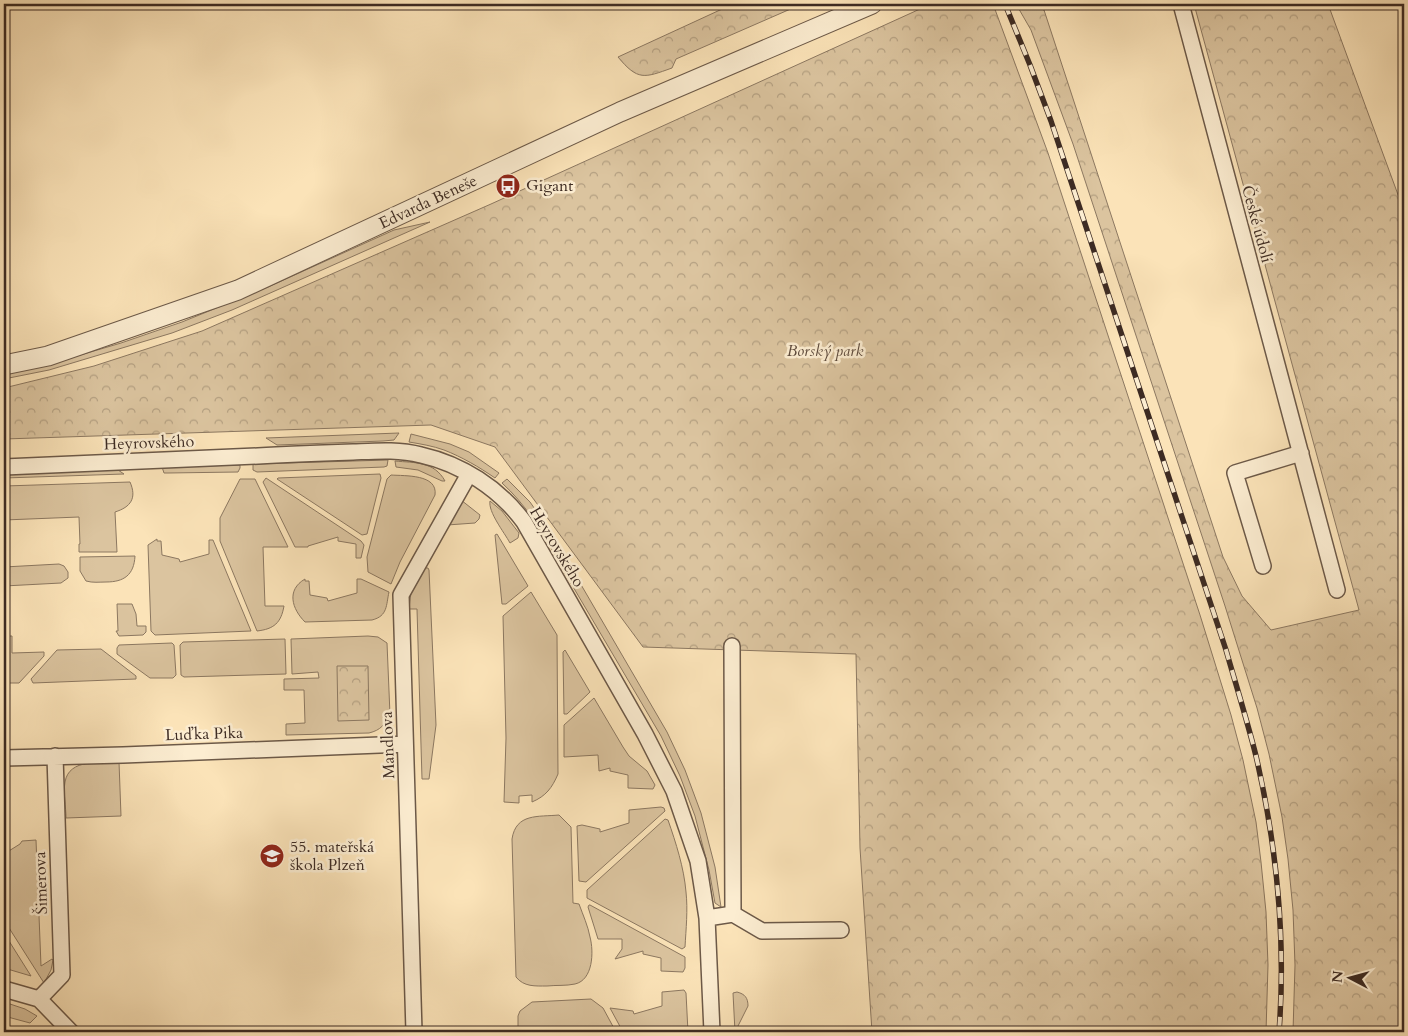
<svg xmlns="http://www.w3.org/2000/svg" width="1408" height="1036" font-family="Cardo,serif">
	<defs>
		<pattern id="forest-crowns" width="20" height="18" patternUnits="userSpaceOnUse" patternTransform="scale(1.25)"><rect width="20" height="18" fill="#dbc49f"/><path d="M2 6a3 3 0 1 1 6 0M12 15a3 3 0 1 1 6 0" fill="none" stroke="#b39f81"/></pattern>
	</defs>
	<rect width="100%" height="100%" fill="#fbe3b8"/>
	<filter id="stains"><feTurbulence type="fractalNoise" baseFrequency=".004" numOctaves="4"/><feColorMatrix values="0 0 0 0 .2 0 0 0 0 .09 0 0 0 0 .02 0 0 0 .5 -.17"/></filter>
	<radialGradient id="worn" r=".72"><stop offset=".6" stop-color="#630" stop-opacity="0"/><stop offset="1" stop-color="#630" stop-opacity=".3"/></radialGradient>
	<!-- grass -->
	<path fill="#dbc49f" stroke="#8c7861" d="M430 222 232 310 172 333 49 370 4 379V373L60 361 121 343 182 322 268 287 394 230Z
		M399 433 394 440 383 441 277 445 266 438Z
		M411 434 450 444 469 452 499 473 495 478C479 467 462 457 444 450 433 446 421 444 409 442Z
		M388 460 387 466 384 467 257 472 253 470V464Z
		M395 461C415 463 434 461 445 481H442L418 470 396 467Z
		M240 465V468L238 472 168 473H164L162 467Z
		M111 469 118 470 124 474 4 478V473Z
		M380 474 381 478 367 534 362 535 277 479 278 478Z
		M391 475C405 476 438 474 435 495L400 562 391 584 368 572 367 557 387 479Z
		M266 478 361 541 364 545 361 558H356V544L338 541V537L308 546V547H295L263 482Z
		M240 479H255L288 547H263L265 606H284C281 623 274 629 257 631L220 541V518Z
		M507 479 530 502 546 525 561 552 555 555C540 528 525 504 502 483Z
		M130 482C137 498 131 507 115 512L117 552H79V544H80L79 517 4 520V486Z
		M461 500 480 515 479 519 475 523 447 525Z
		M490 501 502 511 519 533 518 538 510 543C504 532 488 512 490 501Z
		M497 534 528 586 506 604H502L495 535Z
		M157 539V541H161L162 555 179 559 180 562 209 554V540H213L251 631 155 635 151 631 148 545Z
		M135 556C134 575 124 582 106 582 99 582 93 583 86 581L80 571V557Z
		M566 559 667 732 685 770 701 813 715 867 721 907 715 903 709 870 695 816 680 776 661 736 559 563Z
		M59 564 64 566 68 572V578L61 583 4 586V567Z
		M423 568H428L429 570 436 725 429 779H422L417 609H409L411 592Z
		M305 579V581H309L310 595 327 598 328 601 357 593V579H361L389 592C386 605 388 616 372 620L305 622C292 609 286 590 305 579Z
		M531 592 557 635 558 774C552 788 546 796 532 802V795L519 796V803L504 802 506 738 503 616Z
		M117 604H132L136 614 137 626H146V632L143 635 119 636 116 631H118Z
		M4 636H12V653L44 652V656L19 683H4Z
		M368 636 378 637 387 643 390 715C384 725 381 730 369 733L286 735V724L305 723 304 690H284V679L319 678 318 672 292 674 291 639Z
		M285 639 286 674 184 677 181 675 180 645 183 642Z
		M172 643 174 645 176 675 173 678H150L117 654V648L119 645Z
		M101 649 136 676V679L33 683 31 679 57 650Z
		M565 650 590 692 567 714H564L563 652Z
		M594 698 623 747 629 756 647 771 655 785 653 789 628 788V775L610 771V768L599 771 598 755 564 757V725Z
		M119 762 121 816 66 818C66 807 63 793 65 782 69 758 101 763 119 762Z
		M661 807 664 808 665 811 586 882 579 881 577 826 582 825 600 829V832L629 823V810Z
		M559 815 571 827 573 903 579 904C583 915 588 926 590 937 594 952 593 980 575 984 566 986 556 985 547 986 535 986 524 987 516 977L512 839C516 813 538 817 559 815Z
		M665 819 668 820C676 843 684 868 686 892 688 910 686 929 685 947L682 949 587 898V890Z
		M36 840 41 966 52 959 53 960 51 970 44 983 4 920V854L20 844 22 841Z
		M589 905H590L685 957V968L683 972 661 971V958L643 954V951L615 959 622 949V939H598L588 907Z
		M4 933 31 976 4 968Z
		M684 990 686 993 688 1032H623L610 1008 633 1011 634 1014 662 1006V992Z
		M737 992C745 994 748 998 748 1006L735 1032 733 993Z
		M591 999 603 1008 616 1032H518V1016L520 1011 532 1002Z
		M4 1002 25 1009 37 1016 30 1023 4 1016Z"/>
	<!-- forest -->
	<path fill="url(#forest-crowns)" stroke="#8c7861" d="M733 4H802L676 59 672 68C644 78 638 81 618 57Z
		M931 4H993L1048 153 1200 615 1231 715 1243 760 1256 822 1261 862 1266 912 1268 965 1266 1032H872L860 848 856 654 643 647 495 447 431 425 4 439V388L94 366 202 331 491 204Z
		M1016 4H1031L1044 10 1223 557 1242 596 1271 630 1359 610 1194 4H1328L1404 211V1032H1293L1295 965 1293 910 1288 859 1282 817 1269 754 1257 708 1225 606 1073 144 1031 30Z
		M337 666H368L369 720 338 721Z"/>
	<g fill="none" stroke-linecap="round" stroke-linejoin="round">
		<defs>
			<path id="minor" d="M1181 4 1337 590
				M4 467C88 463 173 460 258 456 290 454 321 453 353 452 376 451 398 449 421 455 461 464 499 488 524 522L645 734 674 791 698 861 707 918 712 1032
				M1263 566 1235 473 1301 453
				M732 646 733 914
				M4 758 123 755 405 744
				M707 918 733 914 762 931 841 930
				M4 989 39 999 71 1032
				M39 999 62 975 55 756
				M414 1032 401 595 469 474"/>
			<path id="tertiary" d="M4 365 48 356 238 290 620 112 872 4"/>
		</defs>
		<!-- minor casing -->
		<use href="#minor" stroke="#6c5948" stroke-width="18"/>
		<!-- tertiary casing -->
		<use href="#tertiary" stroke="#6c5948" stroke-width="21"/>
		<!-- minor -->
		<use href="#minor" stroke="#fcedd1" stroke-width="15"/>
		<!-- tertiary -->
		<use href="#tertiary" stroke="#fcedd1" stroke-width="19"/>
		<defs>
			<path id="rail" d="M1005 4 1030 65 1051 121 1226 650C1236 685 1247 720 1256 756 1277 847 1286 940 1279 1032"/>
		</defs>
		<!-- rail casing -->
		<use href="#rail" stroke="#3d2b23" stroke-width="5.5"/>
		<!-- rail -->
		<use href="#rail" stroke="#fcedd1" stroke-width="4" stroke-dasharray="11" stroke-linecap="butt"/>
	</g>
	<!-- icons -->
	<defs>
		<symbol id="bus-disc" viewBox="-11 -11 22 22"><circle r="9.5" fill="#8f2418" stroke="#fcedd1"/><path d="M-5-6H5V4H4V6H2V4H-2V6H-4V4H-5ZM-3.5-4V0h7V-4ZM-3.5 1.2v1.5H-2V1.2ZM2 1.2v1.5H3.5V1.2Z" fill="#fff"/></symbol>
		<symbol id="school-disc" viewBox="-11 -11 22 22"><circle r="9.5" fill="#8f2418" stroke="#fcedd1"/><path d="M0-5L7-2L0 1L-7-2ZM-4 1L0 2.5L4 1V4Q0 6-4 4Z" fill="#fff"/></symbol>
	</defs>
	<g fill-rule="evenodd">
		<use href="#bus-disc" x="494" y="172" width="28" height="28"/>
		<use href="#school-disc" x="258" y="842" width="28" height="28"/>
	</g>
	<g text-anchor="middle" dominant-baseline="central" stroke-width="5" stroke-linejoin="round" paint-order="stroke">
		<!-- poi labels -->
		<g font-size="16" fill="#3d2b23" stroke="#fcedd1" text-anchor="start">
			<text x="526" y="186">Gigant</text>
			<text x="290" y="847">55. mateřská<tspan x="290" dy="18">škola Plzeň</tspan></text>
		</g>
		<!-- street labels -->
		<g font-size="16" fill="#3d2b23" stroke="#fcedd1">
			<text transform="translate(428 202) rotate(-25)">Edvarda Beneše</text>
			<text transform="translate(1257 224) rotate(75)">České údolí</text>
			<text transform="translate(149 443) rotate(-2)">Heyrovského</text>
			<text transform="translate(557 547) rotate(59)">Heyrovského</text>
			<text transform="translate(204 734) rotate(-2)">Luďka Pika</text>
			<text transform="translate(388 745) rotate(-92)">Mandlova</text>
			<text transform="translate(41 883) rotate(-92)">Šimerova</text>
		</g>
		<!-- park labels -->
		<g font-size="16" font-style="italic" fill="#5d4a3c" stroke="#fcedd1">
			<text x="825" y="351">Borský park</text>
		</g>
	</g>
	<!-- margin -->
	<rect width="1408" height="1036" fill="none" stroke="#fbe3b8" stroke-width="20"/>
	<rect x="5" y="5" width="1398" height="1026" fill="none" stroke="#3d2b23" stroke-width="2.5"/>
	<rect x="10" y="10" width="1388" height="1016" fill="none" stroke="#3d2b23"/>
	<!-- north arrow -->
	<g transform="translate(1350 978) rotate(276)" stroke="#fcedd1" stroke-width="4" paint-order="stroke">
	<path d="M0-4L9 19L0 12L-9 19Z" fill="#3d2b23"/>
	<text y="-8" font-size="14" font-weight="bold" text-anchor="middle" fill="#3d2b23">N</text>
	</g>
	<rect width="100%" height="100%" filter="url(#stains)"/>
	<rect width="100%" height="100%" fill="url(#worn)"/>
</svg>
